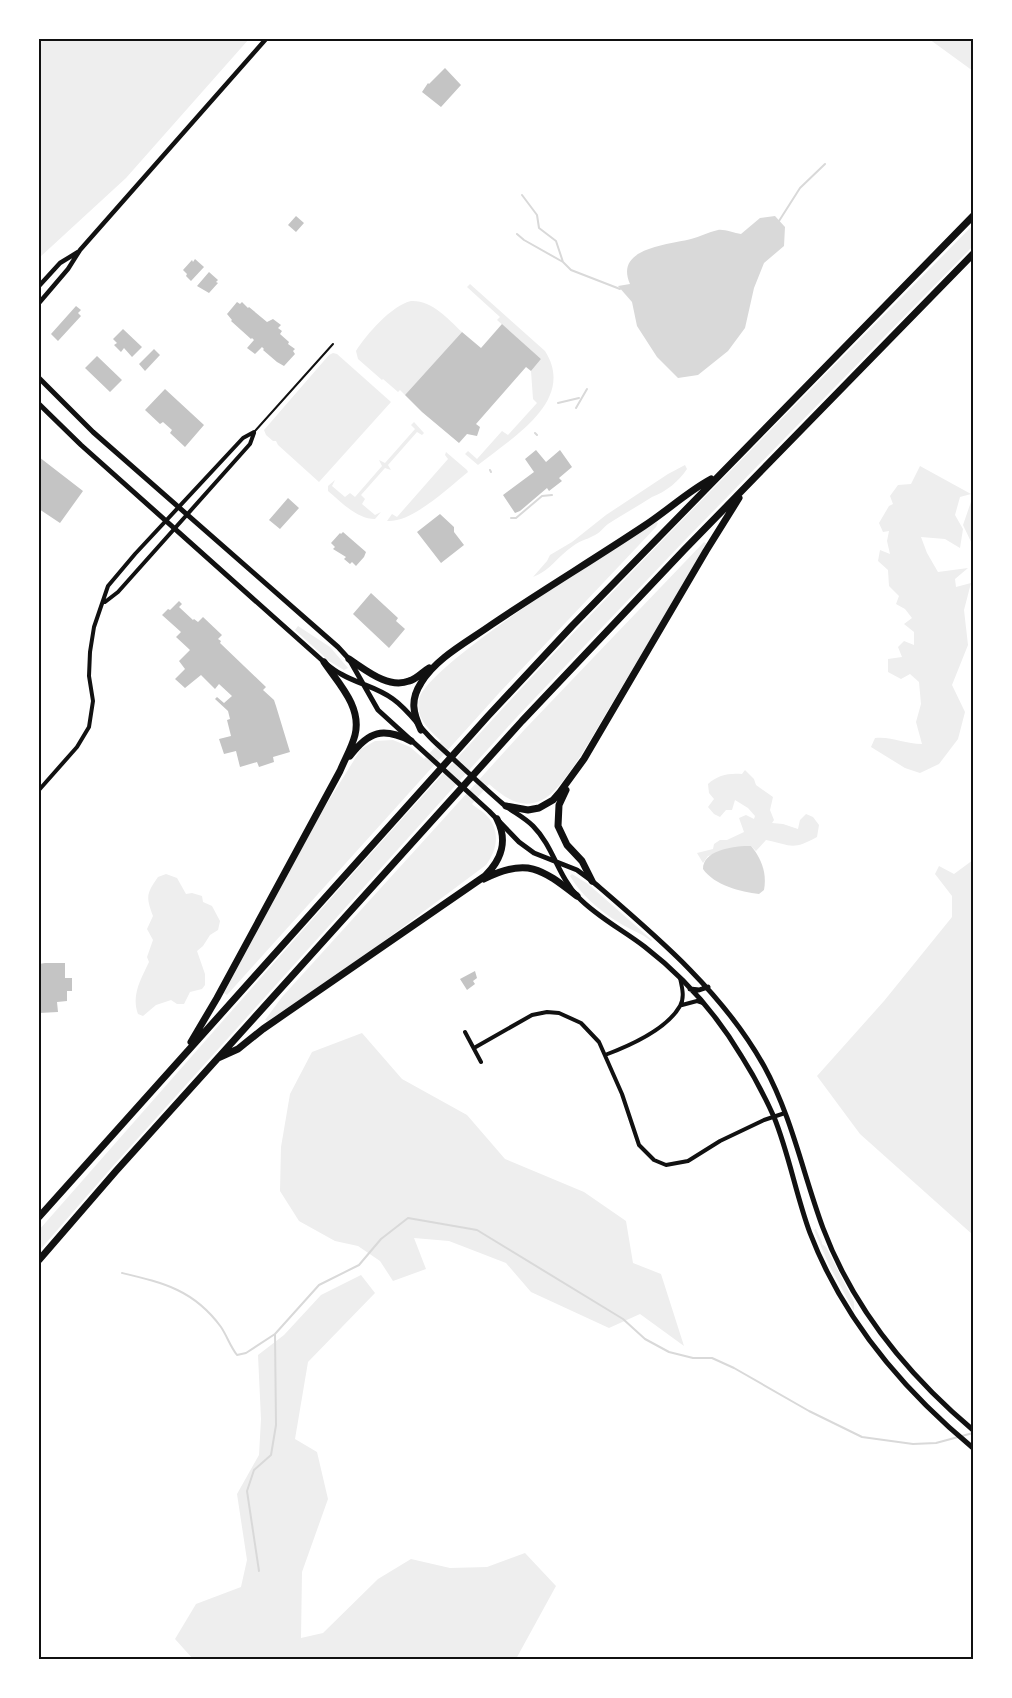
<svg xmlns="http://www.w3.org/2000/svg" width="1012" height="1698" font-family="'Alegreya Sans',sans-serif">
	<rect width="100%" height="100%" fill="#fff"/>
	<!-- green -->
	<path fill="#eee" d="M39 39H249L126 178 39 258Z
		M929 39H973V71Z
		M973 225V246L685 540 515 719 113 1166 39 1251V1230C206 1041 371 849 544 664 684 515 830 371 973 225Z
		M470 284 545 351C577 401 511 438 478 465L465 454 468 451 477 459 502 431 508 435 537 403 533 399 531 371 541 359 497 320 500 317 467 287Z
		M411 301C432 300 447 318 462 332L405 395 400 390 398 392 383 379 382 380 358 359 356 351C366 335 392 305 411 301Z
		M333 353 337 354 391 402 319 482 278 445 276 441H273L266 435 264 430 329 355Z
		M414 422 424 433 422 435 417 432 388 465 391 470 385 468 361 495 365 499 362 504 375 515 381 512 375 519C357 519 341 502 328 491V486L335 480 332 486 345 497 350 493 355 497 382 466 379 460 385 463 415 429 411 425Z
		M446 452 467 470 468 472C448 488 412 523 387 521L392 514 397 517 448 459 445 455Z
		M685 465 687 469C679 481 666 492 652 497 638 506 622 515 608 524 603 528 599 534 593 536 586 540 581 540 573 546 558 556 550 571 533 577L547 561 550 555 572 542 606 515 668 474Z
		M920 466 971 494 960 497 955 515 963 529 960 548 945 539 921 537 927 553 938 572 968 568 955 579 956 587 971 583 964 610 968 645 952 685 965 712 958 739 939 764 920 773 905 768 871 747 875 738C891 736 905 744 922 744L916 722 921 704 919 682 910 674 901 679 888 672V659L902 657 898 647 904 641 914 645V632L904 624 912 618 905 609 896 604 899 596 889 586 888 570 878 561 880 550 890 554 887 541 889 531 883 532 879 523 889 506 893 504 890 496 898 485 911 484Z
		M973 496V546L963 525Z
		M656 522 658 523 656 527 500 692 227 995 224 993 321 813 361 749 375 741 393 740 410 747 424 759 441 741C429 729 415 718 419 699 428 663 617 547 656 522Z
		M704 542 707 544C675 598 643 652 611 705 597 728 565 789 542 800 521 810 505 798 489 784L472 804C476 808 483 811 487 816 501 831 497 851 486 865L376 947 268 1021 265 1020 282 997 525 729Z
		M298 626 330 647 348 668 344 670 329 661 295 630Z
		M745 770 754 779 756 785 773 797 770 810 774 820 772 823 783 824 798 829 800 820 806 814 813 817 819 825 817 837C792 851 791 845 766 840L756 851 751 846 708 856 703 863 697 853 713 849 714 844 720 840H727L744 832 739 818 746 815 754 819 755 816 748 808 735 800 732 810H726L720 817 714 814 708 807 714 799 709 793 708 784C718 775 728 773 742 774Z
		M973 854V1235L860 1134 817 1076 884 1001 952 917V896L935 874 939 866 954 874 973 860Z
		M166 874 177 878 186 894 192 893 202 896 203 902 212 906 220 921 218 930 210 935 203 946 197 951 205 974V985L202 989 190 992 184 1004H177L171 1000 156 1005 143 1016 138 1014C131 995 141 979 149 962L147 957 153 940 147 929 153 916C146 897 146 894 158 877Z
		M572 874 588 884 652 940 651 941C640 932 630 930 618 922 600 911 581 895 570 876Z
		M362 1033 402 1079 467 1115 505 1159 584 1192 626 1221 633 1263 661 1274 684 1346 640 1314 609 1328 531 1292 506 1263 449 1241 414 1238 426 1269 393 1281 380 1261 358 1246 335 1241 299 1221 280 1191 281 1147 290 1094 312 1052Z
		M816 1229 822 1242V1244L826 1247 854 1302V1311L829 1265 814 1230Z
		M361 1275 375 1293 308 1362 295 1439 317 1452 328 1499 302 1572 301 1638 323 1633 378 1579 411 1559 450 1568 487 1567 525 1553 556 1586 516 1659H193L175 1639 196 1604 241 1587 247 1560 237 1494 259 1455 261 1419 258 1355 284 1335 321 1295Z"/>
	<!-- water -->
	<path fill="#d9d9d9" d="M775 216 785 227 784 246 764 263 754 288 745 328 728 351 698 375 678 378 657 357 637 326 632 302 618 286 630 284C614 248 667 245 691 239 700 237 708 232 718 230 724 229 734 233 741 234L760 218Z
		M744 846H751C762 859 767 874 764 890L759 894C741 892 714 885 703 869 703 851 730 847 744 846Z"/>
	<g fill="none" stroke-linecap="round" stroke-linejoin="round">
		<!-- stream -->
		<path stroke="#d9d9d9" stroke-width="2" d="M522 195 537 215 539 228 556 241 563 262
			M779 221 800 188 825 164
			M517 234 524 240 563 262 571 270 620 289
			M558 403 579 398
			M576 408 587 389
			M535 433 537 435
			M490 470 491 472
			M511 518H516L542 496 552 495
			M122 1273C164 1283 194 1290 221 1327 227 1336 230 1346 237 1355L246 1353 275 1334 319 1285 359 1265 381 1239 408 1218 477 1230 623 1319 645 1339 669 1352 693 1358H712L734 1368 809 1411 862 1437 913 1444 936 1443 973 1433
			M259 1571 247 1491 254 1470 271 1455 276 1425 275 1334"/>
	</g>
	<!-- building -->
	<path fill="#c4c4c4" d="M445 68 461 85 441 107 422 92 428 83 429 84Z
		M296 216 304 223 296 232 288 225Z
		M195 259 204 267 191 281 186 276 187 274 183 270 192 260 193 262Z
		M209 272 218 280 216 282 218 283 209 293 197 286Z
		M237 302 240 304 242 302 248 308 249 307 267 322 273 319 281 325 278 328 282 331 280 334 289 342 288 344 295 349 293 351 295 354 284 366 277 362 263 350 264 349 262 347 255 354 247 348 254 340 252 338 251 339 231 321 232 320 227 314Z
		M76 306 81 310 78 313 81 316 58 341 51 334Z
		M502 324 541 359 531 371 526 367 476 424 480 427 477 436 467 434 459 443 422 412 405 395 462 332 481 348Z
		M123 329 142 347 132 357 124 348 121 352 114 345 117 343 113 339Z
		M154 349 160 355 145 371 139 364Z
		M97 356 122 380 110 392 85 368Z
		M165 389 204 425 185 447 170 433 172 430 163 422 160 424 145 410Z
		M536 450 546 462 560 450 572 467 559 478 562 481 549 491 547 488 520 511 515 513 503 495 534 472 525 459Z
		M39 457 83 491 60 523 39 509Z
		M288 498 299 508 280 529 269 520Z
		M440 514 454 527V532L464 545 441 563 417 532Z
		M343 532 366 552 364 557 356 566 352 562 350 564 344 559 346 557 333 549 335 547 331 543 340 533 341 534Z
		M371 593 398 618 396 621 405 629 389 648 353 614Z
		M179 601 182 604 179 607 193 620 194 619 198 622 203 617 222 635 218 639 221 641 220 643 266 687 263 690 274 700 276 706 290 752 273 757 274 762 259 767 257 762 240 767 236 751 224 754 219 739 231 736 227 720 230 719 228 711 215 699 217 697 224 703 232 696 219 684 215 689 201 675 185 688 175 679 185 669 179 661 190 650 176 637 181 632 162 615 168 609 170 610Z
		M45 963H65V978H72V991H67V1001L57 1002 58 1012 39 1013V964Z
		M475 971 477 978 473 981 475 984 467 990 460 979Z"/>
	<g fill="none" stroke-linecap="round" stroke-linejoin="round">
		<!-- service -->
		<path stroke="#111" stroke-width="2" d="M255 431 333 344"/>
		<!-- minor -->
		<path stroke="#111" stroke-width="4" d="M105 602 118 592 250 444 254 433
			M39 790 77 747 89 727 93 701 89 676 90 652 94 627 108 586 135 554 243 438 254 432
			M682 1005 697 1001 703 1003
			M465 1032 481 1062
			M474 1048 532 1015 547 1012 559 1013 581 1023 599 1042 622 1094 639 1145 654 1160 666 1165 688 1161 720 1141 764 1120 785 1113
			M605 1055C629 1046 667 1029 680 1006 685 998 682 987 680 978"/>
		<!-- tertiary -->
		<path stroke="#111" stroke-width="4.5" d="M39 286 60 263 78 252
			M39 303 68 269 80 250 266 39"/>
		<!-- secondary -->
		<path stroke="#111" stroke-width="5" d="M39 378 93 432 338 647 349 659 378 710 489 811 519 842 534 853 577 870 592 881C656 936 722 991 764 1066 792 1117 803 1174 823 1228 853 1308 908 1375 973 1430
			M39 404 81 445 324 662C329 666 335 671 341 674 358 684 377 687 393 699 410 711 421 730 437 744 459 764 481 785 503 804 513 812 524 817 533 826 553 846 558 876 578 897 597 917 623 930 645 947 684 977 717 1015 742 1057 754 1076 765 1097 774 1117 789 1154 796 1195 810 1233 843 1319 902 1389 973 1448
			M690 989 699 990 708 987"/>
		<!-- motorway -->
		<path stroke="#111" stroke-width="7" d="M349 659C366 670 388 689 409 681 417 679 422 672 429 668
			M421 730C413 713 410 700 421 683 436 658 467 642 491 625 541 591 593 560 644 526 667 511 687 492 711 479
			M350 756C369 731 383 727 411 741
			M566 790 559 805 558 826 567 845 582 861 592 881
			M506 806 528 810 539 808 553 800 560 792 584 759 706 551 739 498
			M484 879C527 857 542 869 577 896
			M191 1042 217 998 340 771C345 759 352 747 355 735 362 707 339 684 324 662
			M218 1058 238 1049 263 1029 485 876C502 859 508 841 497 819
			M39 1217 488 716 572 626 973 216
			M39 1260 116 1171 522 721 684 550 973 254"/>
	</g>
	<!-- border -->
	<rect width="1012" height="1698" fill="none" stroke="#ffffff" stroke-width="81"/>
	<rect x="40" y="40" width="932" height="1618" fill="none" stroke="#111" stroke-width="2"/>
</svg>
